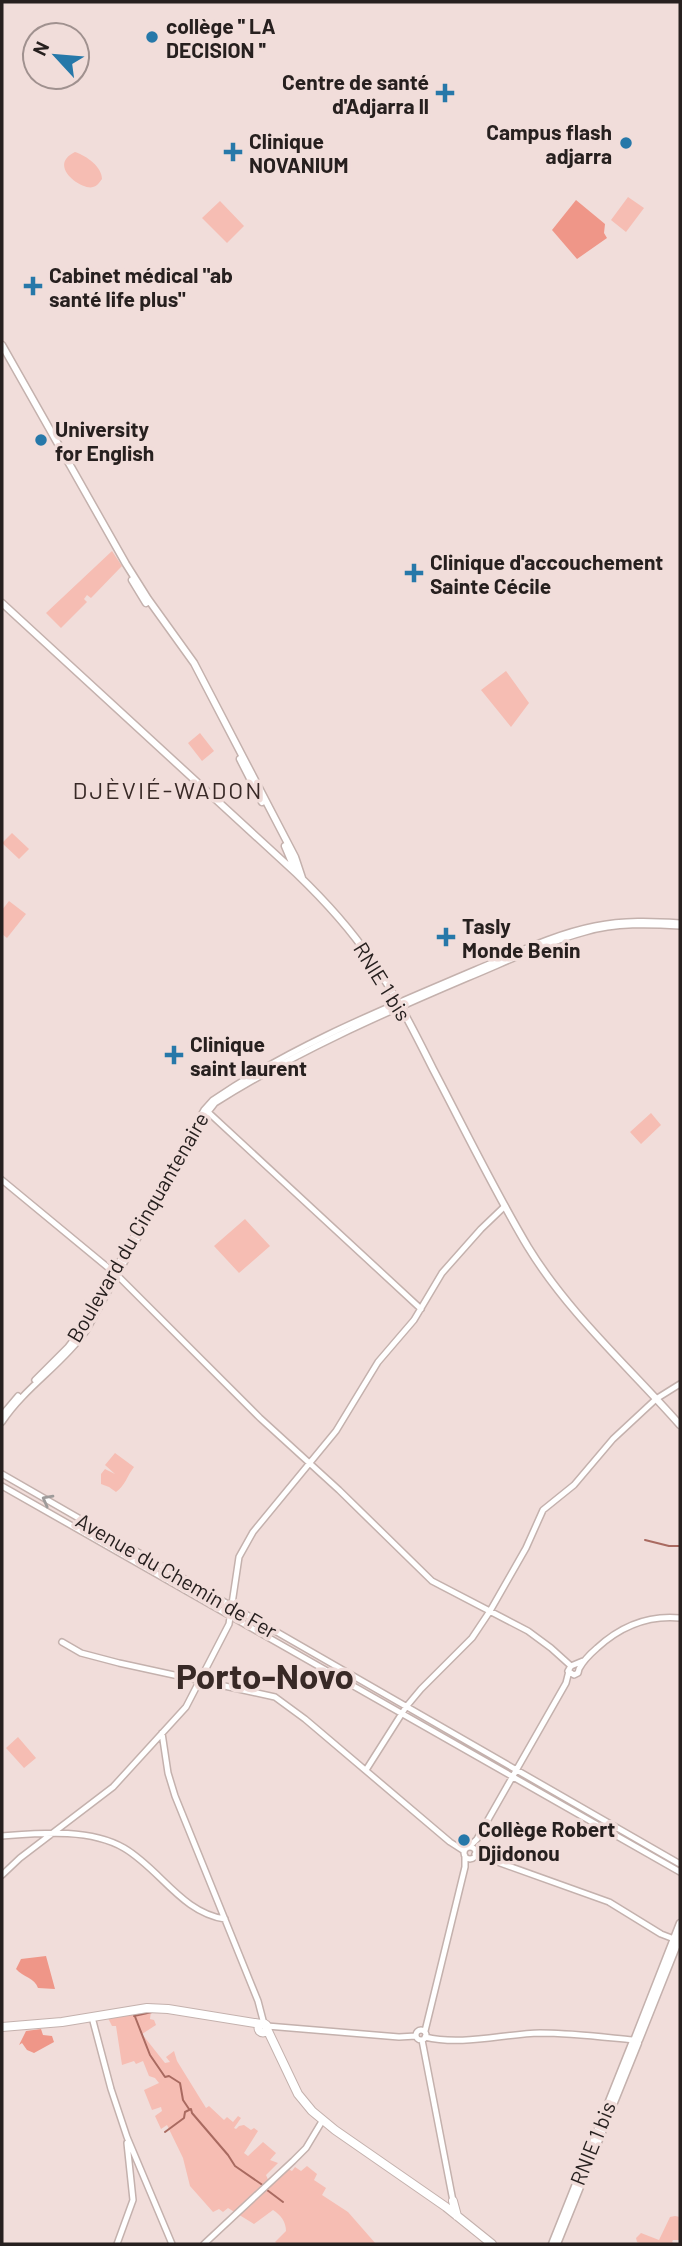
<svg xmlns="http://www.w3.org/2000/svg" width="682" height="2246" font-family="Barlow,sans-serif">
	<rect width="100%" height="100%" fill="#f1ddda"/>
	<!-- green -->
	<path fill="#f6bdb3" d="M75 152C87 156 102 167 102 179 99 183 97 186 93 187 83 191 46 166 75 152Z
		M628 197 644 208 626 232 611 220Z
		M220 201 244 226 227 243 202 218Z
		M112 551 122 566 91 598 87 595 84 599 87 602 61 628 46 613Z
		M506 671 529 703 511 727 481 690Z
		M200 733 214 751 202 761 188 743Z
		M12 833 29 849 19 859 2 843Z
		M9 901 26 914 7 938 2 934V910Z
		M651 1113 661 1125 641 1144 630 1132Z
		M245 1219 270 1246 239 1273 214 1246Z
		M115 1453 134 1467C127 1476 125 1486 116 1492L109 1487 101 1484V1474L105 1469 115 1474 105 1465Z
		M18 1737 36 1758 24 1768 6 1748Z
		M151 2011 150 2019 154 2020 156 2025 142 2034 165 2063 170 2062 166 2057 174 2051 177 2061 206 2108 209 2106 224 2120 227 2117 233 2122 238 2116 241 2118 234 2128 236 2129 239 2126 244 2125 251 2130 254 2128 258 2131 244 2153 248 2156 263 2142 276 2153 270 2160 278 2163 266 2175 270 2184 288 2169 292 2171 295 2167 301 2171 307 2166 317 2174 314 2180 326 2188 322 2195 348 2212 376 2244H278L275 2242 286 2231C286 2222 281 2215 273 2210L254 2224 228 2208 223 2212 219 2209 213 2212 190 2186 183 2158 167 2125 161 2129 155 2116 162 2111 161 2107 152 2110 144 2090 159 2083 155 2078 149 2076 143 2061 136 2064 134 2061 122 2065 116 2026H112L108 2018Z
		M675 2216 680 2217V2240H673L672 2242 675 2244H642L637 2242 636 2238 641 2233 659 2240 670 2217Z"/>
	<!-- forest -->
	<path fill="#ef9688" d="M576 200 605 224 604 233 607 238 577 259 552 230Z
		M46 1956 55 1989 38 1988C35 1978 23 1977 16 1969L21 1959Z
		M41 2029 43 2035 52 2036 54 2042 34 2053 27 2050 22 2043 19 2045 26 2031Z"/>
	<g fill="none" stroke-linecap="round" stroke-linejoin="round">
		<!-- stream -->
		<path stroke="#a96a60" stroke-width="2" d="M645 1540 669 1546H680
			M134 2014 150 2055 165 2077 169 2076 180 2083 183 2100 189 2109
			M134 2016 152 2012
			M165 2132 184 2118 185 2112 191 2109 192 2113 228 2155 235 2166 264 2186
			M267 2190 283 2202"/>
		<defs>
			<path id="secondary" d="M208 1112 421 1309
				M2 1180 117 1275 260 1418 339 1490 432 1581 528 1631 551 1648 571 1666
				M35 1380 68 1347 82 1329 204 1110 213 1100C293 1045 386 1008 475 970 514 954 554 934 595 926 624 920 652 921 680 923
				M2 1415 18 1396
				M2 1422C25 1387 62 1365 86 1331L208 1112 215 1103C294 1053 380 1015 467 978 506 962 544 943 585 932 616 923 649 924 680 926
				M2 1474 680 1864
				M2 1486 680 1872
				M62 1642 81 1653 119 1663 275 1697 305 1719 450 1842 464 1851
				M579 1669C583 1661 590 1654 597 1648 621 1626 648 1615 680 1618
				M579 1669 578 1673 574 1675 568 1671 571 1666 583 1661
				M162 1733 168 1773 175 1796 258 2001 264 2024
				M366 1770 406 1707 421 1689 472 1638 490 1611 526 1548 543 1510 574 1485 613 1439 656 1399 680 1384
				M2 1836C41 1833 89 1828 124 1848 160 1869 182 1913 225 1919
				M469 1847 477 1839 566 1683 569 1671
				M464 1853a6 6 0 1 1 12 0a6 6 0 1 1-12 0Z
				M475 1854 609 1902 661 1934 674 1939
				M2 1875 20 1858 113 1787 186 1707 229 1624 239 1557 253 1532 336 1431 378 1362 414 1320 442 1273 481 1229 505 1206
				M93 2021 111 2089 127 2137 172 2244
				M267 2026 399 2037 416 2036
				M416 2035a5 5 0 1 1 10 0a5 5 0 1 1-10 0Z
				M425 2031 465 1867V1856
				M425 2037C462 2046 503 2034 540 2033 571 2033 602 2037 633 2040
				M422 2040 453 2201
				M117 2244 133 2200 127 2143
				M204 2244 293 2161 306 2148 321 2123"/>
			<path id="primary" d="M2 345 126 564 148 599 194 663 295 857 302 878
				M132 580 146 603
				M2 603 297 874C324 900 349 927 370 958 395 993 414 1031 433 1069 464 1128 494 1190 528 1247 569 1314 629 1367 680 1425
				M240 759 262 802
				M285 846 296 872
				M635 2038 680 1923
				M639 2040 680 1937
				M552 2244 633 2041
				M557 2244 638 2043"/>
			<path id="highway" d="M258.5 2028a4.5 4.5 0 1 1 9 0a4.5 4.5 0 1 1-9 0Z
				M2 2027 62 2022 147 2008 168 2009 261 2024
				M267 2029 298 2094 312 2111 335 2130 446 2207 492 2244
				M453 2201 457 2216"/>
		</defs>
		<!-- secondary casing -->
		<use href="#secondary" stroke="#c4b1ad" stroke-width="8"/>
		<!-- primary casing -->
		<use href="#primary" stroke="#c4b1ad" stroke-width="9"/>
		<!-- highway casing -->
		<use href="#highway" stroke="#c4b1ad" stroke-width="10"/>
		<!-- secondary -->
		<use href="#secondary" stroke="#fff" stroke-width="5"/>
		<!-- primary -->
		<use href="#primary" stroke="#fff" stroke-width="6"/>
		<!-- highway -->
		<use href="#highway" stroke="#fff" stroke-width="8"/>
	</g>
	<!-- one-way arrows -->
	<defs><path id="oneway-chevron" d="M-2-3.5L2.5 0L-2 3.5" fill="none" stroke-width="1.6" stroke-linecap="round" stroke-linejoin="round" transform="scale(1.75)"/></defs>
	<use stroke="#9e9b9a" href="#oneway-chevron" transform="translate(47 1500) rotate(-152)"/>
	<!-- markers -->
	<g fill="#2678a9" stroke="#f1ddda" stroke-width="2.5">
		<circle cx="152" cy="37" r="7"/>
		<path d="M441.5 82.5h7v7h7v7h-7v7h-7v-7h-7v-7h7z"/>
		<circle cx="626" cy="143" r="7"/>
		<path d="M229.5 141.5h7v7h7v7h-7v7h-7v-7h-7v-7h7z"/>
		<path d="M29.5 275.5h7v7h7v7h-7v7h-7v-7h-7v-7h7z"/>
		<circle cx="41" cy="440" r="7"/>
		<path d="M410.5 562.5h7v7h7v7h-7v7h-7v-7h-7v-7h7z"/>
		<path d="M442.5 926.5h7v7h7v7h-7v7h-7v-7h-7v-7h7z"/>
		<path d="M170.5 1044.5h7v7h7v7h-7v7h-7v-7h-7v-7h7z"/>
		<circle cx="464" cy="1840" r="7"/>
	</g>
	<g text-anchor="middle" dominant-baseline="central" stroke-width="7" stroke-linejoin="round" paint-order="stroke">
		<!-- poi labels -->
		<g font-size="21" font-weight="bold" fill="#27201f" stroke="#f1ddda" text-anchor="start">
			<text x="166" y="25">collège '' LA<tspan x="166" dy="24">DECISION ''</tspan></text>
			<text x="429" y="81" text-anchor="end">Centre de santé<tspan x="429" dy="24">d'Adjarra ll</tspan></text>
			<text x="612" y="131" text-anchor="end">Campus flash<tspan x="612" dy="24">adjarra</tspan></text>
			<text x="249" y="140">Clinique<tspan x="249" dy="24">NOVANIUM</tspan></text>
			<text x="49" y="274">Cabinet médical "ab<tspan x="49" dy="24">santé life plus"</tspan></text>
			<text x="55" y="428">University<tspan x="55" dy="24">for English</tspan></text>
			<text x="430" y="561">Clinique d'accouchement<tspan x="430" dy="24">Sainte Cécile</tspan></text>
			<text x="462" y="925">Tasly<tspan x="462" dy="24">Monde Benin</tspan></text>
			<text x="190" y="1043">Clinique<tspan x="190" dy="24">saint laurent</tspan></text>
			<text x="478" y="1828">Collège Robert<tspan x="478" dy="24">Djidonou</tspan></text>
		</g>
		<!-- street labels -->
		<g font-size="21" fill="#27201f" stroke="#f1ddda">
			<text transform="translate(383 981) rotate(58)">RNIE 1 bis</text>
			<text transform="translate(137 1227) rotate(-60)">Boulevard du Cinquantenaire</text>
			<text transform="translate(177 1575) rotate(30)">Avenue du Chemin de Fer</text>
			<text transform="translate(592 2143) rotate(-68)">RNIE 1 bis</text>
		</g>
		<!-- quarter labels -->
		<g font-size="24" letter-spacing="2" fill="#382926" stroke="#f1ddda">
			<text x="168" y="789">DJÈVIÉ-WADON</text>
		</g>
		<!-- town labels -->
		<g font-size="35" font-weight="bold" fill="#382926" stroke="#f1ddda">
			<text x="265" y="1675">Porto-Novo</text>
		</g>
	</g>
	<!-- border -->
	<rect width="682" height="2246" fill="none" stroke="#27201f" stroke-width="7"/>
	<!-- north arrow -->
	<g transform="translate(56 56) rotate(296)"><circle r="33" fill="#f1ddda" stroke="#a0918f" stroke-width="2"/>
	<path d="M0-5L12 26L0 18L-12 26Z" fill="#2678a9"/>
	<text y="-10" font-size="19" font-weight="bold" text-anchor="middle" fill="#27201f">N</text>
	</g>
</svg>
